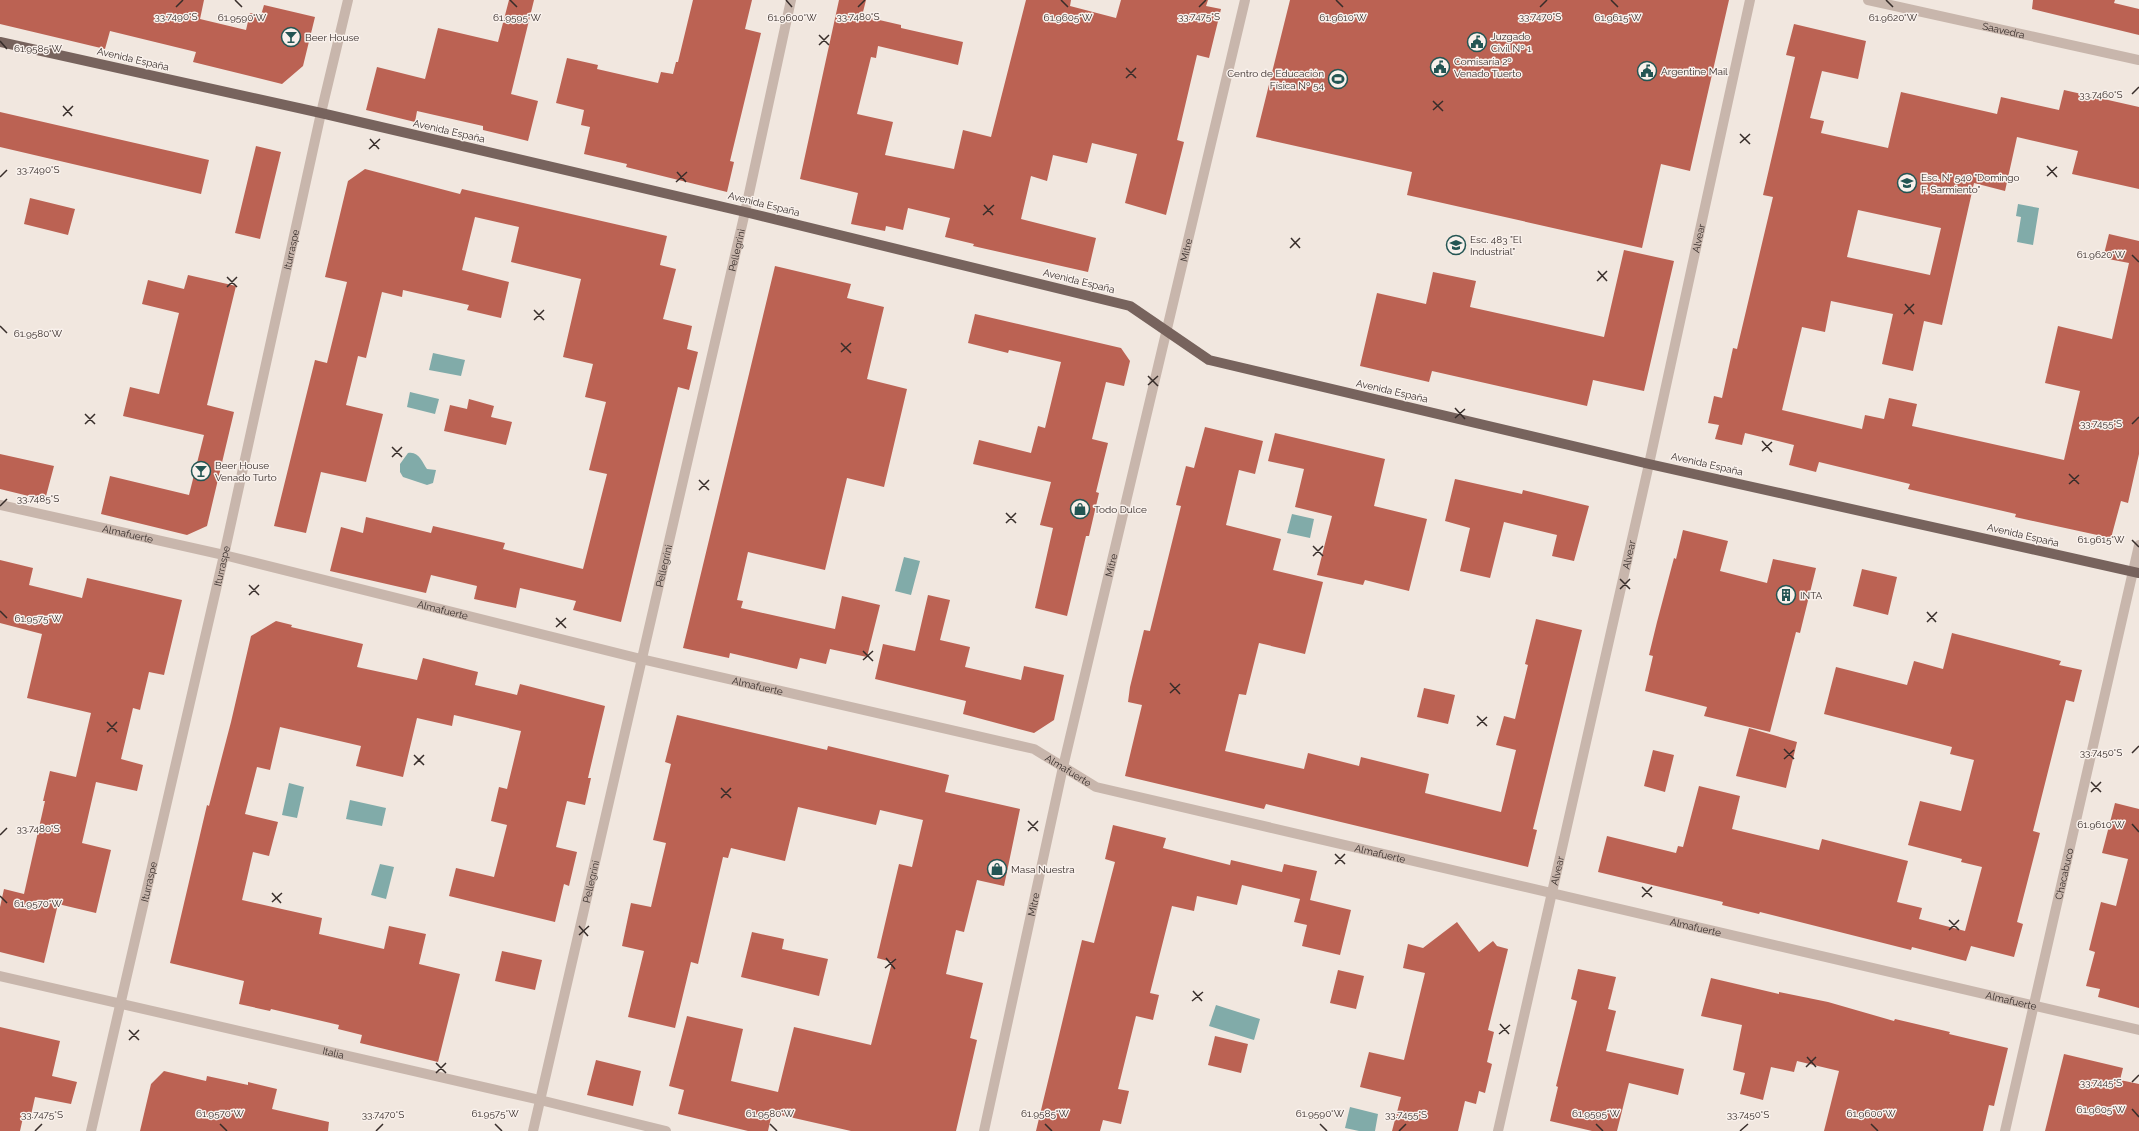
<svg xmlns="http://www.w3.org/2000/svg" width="2139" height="1131" font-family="Raleway,sans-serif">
	<rect width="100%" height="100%" fill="#f1e7df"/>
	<!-- water -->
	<path fill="#81aba9" d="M2018 204 2039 208 2033 245 2017 242 2021 217 2016 216Z
		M433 353 465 360 461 376 429 370Z
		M410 392 439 399 435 414 407 407Z
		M408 453C419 451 422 462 427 469L436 470 433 483 427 485 403 477 400 472V464Z
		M1292 514 1314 519 1310 538 1287 533Z
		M904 557 920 561 911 595 895 591Z
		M289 783 304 787 297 818 282 815Z
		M350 800 386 808 382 826 346 819Z
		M380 864 394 867 386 899 371 895Z
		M1216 1005 1260 1019 1254 1040 1209 1026Z
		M1350 1107 1378 1114 1375 1131H1359L1345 1128Z"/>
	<!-- building -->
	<path fill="#bb6253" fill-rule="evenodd" d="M0 0H204L200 19 246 30 250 13 261 15 264 5 315 17 303 66 282 84 193 62 196 52 110 31 105 49 0 24Z
		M509 0H534L511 94 538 101 528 141 483 130V126L417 111 415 122 366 110 377 67 425 79 438 28 498 42Z
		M693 0H752L745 29 761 33 730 161 734 162 727 192 626 167 627 164 584 154 590 127 581 125 584 110 556 103 567 58 598 65 597 69 658 83 661 72 673 74 676 62H678Z
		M839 0H866L862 16 901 25V28L963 42 958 65 878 46 876 58 871 57 857 114 893 122 885 155 954 169 963 130 991 137 1026 0H1071L1070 6 1116 18 1121 0H1208L1206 6 1221 9 1209 58 1197 55 1177 140 1184 142 1166 215 1125 203 1137 154 1092 143 1087 163 1053 155 1047 181 1031 176 1021 219 1096 238 1088 272 973 246 974 244 945 237 950 218 908 208 903 230 886 226 885 231 851 224 858 193 800 179Z
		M1290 0H1729L1690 171 1661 164 1642 248 1407 195 1412 172 1256 137Z
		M2033 0H2115L2114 3 2139 9V35L2032 9Z
		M1794 24 1866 41 1858 79 1822 71 1810 118 1824 121 1821 133 1888 148 1901 92 1997 114 2001 97 2059 110 2064 90 2139 107V189L2072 174 2078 151 2017 137 2005 191 1974 183 1942 325 1924 321 1913 371 1882 364 1893 314 1831 301 1825 332 1802 327 1782 410 1862 429 1865 415 1884 419 1889 398 1917 404 1912 426 2064 460 2080 391 2045 383 2058 326 2112 339 2129 263 2103 258 2109 234 2139 241V454L2128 503 2121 501 2111 538 2015 517 2016 514 1908 489 1910 484 1819 462 1816 472 1789 465 1794 445 1745 433 1742 445 1715 439 1719 425 1708 423 1714 396 1722 398 1733 348 1737 349 1773 197 1763 195 1795 57 1786 55ZM1858 210 1941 228 1930 275 1847 257Z
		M0 112 209 160 201 194 0 147Z
		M256 146 281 152 260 239 235 233Z
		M365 169 460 194 462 189 667 236 660 265 676 269 663 319 692 326 687 349 698 352 689 390 678 387 621 622 573 610 576 601 520 588 516 608 474 599 477 586 431 575 426 593 330 571 341 527 363 533 366 517 431 533 433 526 505 543 503 549 583 569 607 474 589 470 606 402 585 397 593 364 563 357 581 279 511 262 519 227 475 217 462 270 509 282 501 318 467 310 469 305 403 290 402 297 382 292 366 358 358 356 346 405 383 414 366 482 321 472 306 533 274 526 315 360 327 363 347 282 325 277 348 181Z
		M30 198 75 209 68 235 24 224Z
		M1624 250 1674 261 1644 391 1593 380 1587 406 1432 371 1429 382 1360 366 1377 293 1426 304 1433 272 1476 281 1470 307 1604 337Z
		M775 266 851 284 847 298 884 307 867 379 907 389 884 487 847 478 825 570 748 552 737 600 743 601 741 608 835 629 842 596 880 605 867 657 830 649 826 664 800 658 797 669 730 653 729 658 683 648Z
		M188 275 236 286 207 405 234 412 207 526 187 535 101 514 110 476 189 495 204 435 123 416 130 387 159 394 179 313 142 304 148 280 184 289Z
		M975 314 1121 348 1130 361 1124 386 1106 382 1092 439 1108 443 1096 492 1099 493 1089 536H1086L1067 616 1035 608 1053 528 1040 525 1051 482 973 464 979 440 1031 453 1038 426 1045 428 1061 362 1009 350 1008 353 968 343Z
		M469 399 494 406 491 417 512 422 506 445 444 431 450 405 467 409Z
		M1205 427 1263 441 1255 474 1239 470 1226 525 1281 539 1273 570 1323 582 1305 654 1259 643 1246 695 1239 694 1225 751 1304 769 1308 753 1359 766 1361 757 1429 774 1425 793 1501 812 1516 750 1496 745 1504 716 1515 719 1528 665 1525 664 1536 619 1582 630 1533 829 1537 830 1528 867 1266 804 1264 809 1125 776 1142 705 1128 702 1130 687 1144 630 1150 631 1181 506 1176 505 1186 466 1194 468Z
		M1275 433 1385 459 1374 506 1427 519 1409 591 1365 580 1363 585 1317 575 1332 516 1295 507 1304 469 1268 461Z
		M0 454 54 466 45 500 0 489Z
		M1455 479 1522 494 1523 490 1589 506 1574 561 1552 556 1557 535 1504 522 1490 578 1460 571 1470 528 1445 521Z
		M1683 530 1728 541 1720 571 1767 583 1773 559 1816 568 1800 633 1796 632 1770 732 1704 716 1707 707 1645 691 1653 656 1649 655 1657 622 1674 558 1676 559Z
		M0 560 33 568 29 585 82 598 87 578 182 600 164 675 149 672 140 710 133 708 121 759 143 765 137 791 96 782 82 843 111 850 96 913 58 904 44 963 0 952V907L4 889 24 894 45 801H43L50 771 76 777 91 713 27 698 42 634 0 623Z
		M1862 569 1897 577 1888 615 1853 606Z
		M928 595 950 600 940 640 970 647 965 667 1021 680 1024 666 1064 675 1054 720 1034 733 963 714 966 701 875 679 883 644 915 651Z
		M276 621 292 625 291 627 363 644 357 667 417 680 423 658 478 672 475 685 517 695 520 684 605 706 588 778H591L585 805 567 801 556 847 577 852 569 886 564 884 555 922 449 896 456 868 494 877 507 825 491 821 499 787 507 789 521 731 454 715 452 726 417 718 403 777 356 766 361 746 280 727 270 770 257 767 245 814 278 822 269 856 253 852 242 900 322 918 319 934 384 949 389 926 426 934 419 964 460 974 438 1062 360 1043 362 1035 338 1029 339 1025 271 1009 270 1011 239 1004 244 981 170 963 207 805 209 806 231 722 251 636Z
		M1952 633 2061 661 2059 665 2082 670 2074 702 2066 700 2033 831 2040 833 2017 922 2023 924 2014 957 1971 946 1966 961 1912 947 1911 950 1760 912 1759 914 1722 905 1723 902 1598 872 1607 836 1676 853 1678 846 1683 847 1699 786 1740 796 1732 829 1819 850 1822 839 1908 861 1897 902 1922 908 1919 919 1965 931 1982 867 1961 862 1962 859 1908 845 1920 801 1961 811 1974 760 1950 754 1952 747 1824 714 1836 667 1907 685 1914 661 1943 669Z
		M1424 688 1455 695 1448 724 1417 717Z
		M677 715 827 750 828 746 949 775 945 792 1020 809 1004 886 977 880 964 932 956 930 946 974 983 983 970 1038 977 1040 956 1131H851L772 1113 768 1131H748L678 1114 684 1090 669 1086 687 1016 743 1029 731 1081 778 1092 794 1027 871 1045 892 962 877 958 899 864 912 867 923 820 880 810 876 825 798 807 785 861 731 848 728 858 723 857 698 964 691 962 675 1028 628 1017 644 951 622 946 631 903 651 907 666 843 653 840 671 764 665 762Z
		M1749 728 1797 742 1786 788 1736 776Z
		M1653 750 1674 755 1665 792 1644 786Z
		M2115 803 2139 809V1008L2098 997 2100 989 2086 986 2095 952 2089 950 2101 902 2116 906 2128 859 2102 853Z
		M1113 825 1166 838 1163 848 1230 865 1231 860 1282 872 1284 864 1317 871 1310 900 1351 910 1340 955 1302 946 1307 925 1294 922 1300 899 1242 885 1237 905 1197 896 1194 911 1172 906 1150 993 1159 995 1153 1020 1136 1016 1118 1089 1129 1091 1121 1124 1103 1120 1100 1131H1036L1082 940 1094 943 1115 862 1105 859Z
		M1457 922 1479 952 1493 941 1497 946 1508 949 1488 1030 1494 1032 1487 1062 1492 1064 1485 1093 1479 1091 1476 1104 1465 1101 1458 1131H1392L1401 1097 1360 1087 1369 1052 1404 1060 1425 973 1403 968 1408 944 1423 948Z
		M752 932 784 939 782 949 828 959 819 996 741 977Z
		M502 951 542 960 535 990 495 981Z
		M1578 969 1616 977 1608 1009 1616 1011 1606 1051 1684 1069 1678 1095 1629 1083 1617 1131H1592L1550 1121 1558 1087 1556 1086 1577 1001 1571 999Z
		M1338 970 1364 976 1356 1009 1330 1003Z
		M1711 978 1779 994V992L1828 1002 1894 1021 1895 1019 1950 1032 1949 1034 2008 1048 1994 1106 1989 1105 1983 1131H1824L1839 1071 1797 1061 1794 1072 1771 1067 1763 1100 1740 1094 1745 1073 1733 1070 1742 1025 1701 1016Z
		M0 1027 60 1041 52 1076 77 1082 71 1104 35 1097 31 1115 24 1113 20 1131H0Z
		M1215 1036 1248 1044 1241 1073 1208 1065Z
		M2064 1054 2123 1068 2120 1080 2139 1084V1131H2045Z
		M596 1060 641 1071 633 1106 587 1095Z
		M164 1071 206 1081 207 1076 248 1085V1082L277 1089 272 1109 329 1122 328 1131H140L151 1084Z"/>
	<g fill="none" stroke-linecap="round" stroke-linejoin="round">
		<!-- minor -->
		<g stroke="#c8b6ac" stroke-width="10">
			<path id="s1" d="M1868 0 2139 60"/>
			<path id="s2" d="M0 505 224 555 641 659 1034 749 1096 787 2139 1030"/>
			<path id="s3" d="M0 976 540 1100 666 1131"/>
			<path id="s4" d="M91 1131 224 555 321 113 348 0"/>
			<path id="s5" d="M533 1131 745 212 791 0"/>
			<path id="s6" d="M984 1131 1063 767 1245 0"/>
			<path id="s7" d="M1498 1131 1649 464 1750 0"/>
			<path id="s8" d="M2005 1131 2139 545"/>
		</g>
		<!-- major -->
		<path stroke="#77635d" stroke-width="10" d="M0 42 321 113 745 212 1130 306 1209 360 1649 464 2139 573"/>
	</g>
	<!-- ticks -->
	<path fill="none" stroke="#372d2a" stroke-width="1.5" d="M235 0 242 7M510 0 517 7M786 0 792 7M1061 0 1068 7M1336 0 1343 7M1611 0 1618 7M1886 0 1893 7M176 7 183 0M858 7 865 0M1199 7 1206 0M1540 7 1547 0M819 35 829 45M0 41 7 49M819 45 829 35M1126 68 1136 78M1126 78 1136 68M2132 94 2139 87M1433 101 1443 111M63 106 72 116M1433 110 1443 101M63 116 73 106M1740 134 1750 144M370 139 379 149M1740 143 1750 134M369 149 380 139M2047 166 2057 177M677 172 686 182M2047 176 2057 167M0 177 7 170M676 182 687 172M984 205 993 215M983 215 994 205M1291 238 1300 248M1290 248 1300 238M2132 255 2139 262M1598 271 1607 281M227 277 237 287M1597 281 1607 271M227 287 237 277M1905 304 1914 314M534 310 544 320M1904 314 1914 304M534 320 544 310M0 326 7 333M841 343 851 353M841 352 851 343M1148 376 1158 386M1148 385 1158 376M1455 408 1465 419M85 414 95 424M1455 418 1465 409M85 424 95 414M2132 424 2139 417M1762 441 1772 452M392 447 402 457M1762 451 1772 442M392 457 402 447M2069 474 2079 484M699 480 709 490M2069 484 2079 475M699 490 709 480M0 506 7 499M1006 513 1016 523M1006 523 1016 513M2132 540 2139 547M1313 546 1323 556M1313 556 1323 546M1620 579 1630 589M249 585 259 595M1620 589 1630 579M249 595 259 585M0 611 7 618M1927 612 1936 622M556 618 566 628M1927 622 1937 612M556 627 566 618M863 651 873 661M863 660 873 651M1170 683 1180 694M1170 693 1180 684M1477 716 1487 726M107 722 117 732M1477 726 1487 717M107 732 117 722M1784 749 1794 759M2132 753 2139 746M414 755 424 765M1784 759 1794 750M414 765 424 755M2091 782 2101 792M721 788 731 798M2091 792 2101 782M721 798 731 788M1028 821 1038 831M2132 824 2139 832M1028 831 1038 821M0 835 7 828M1335 854 1345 864M1335 864 1345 854M1642 887 1652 897M272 893 281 903M0 896 7 903M1642 897 1652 887M272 902 282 893M1949 920 1959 930M579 926 588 936M1949 930 1959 920M579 935 589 926M886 958 895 969M885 968 896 959M1193 991 1202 1001M1192 1001 1203 992M1500 1024 1509 1034M129 1030 139 1040M1499 1034 1510 1025M129 1040 139 1030M1807 1057 1816 1067M436 1063 446 1073M1806 1067 1816 1057M436 1073 446 1063M2132 1082 2139 1075M2132 1109 2139 1117M220 1124 227 1131M495 1124 502 1131M770 1124 777 1131M1045 1124 1052 1131M1320 1124 1327 1131M1596 1124 1603 1131M1871 1124 1878 1131M35 1131 42 1124M376 1131 383 1124M1399 1131 1406 1124M1740 1131 1748 1124"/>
	<!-- icons -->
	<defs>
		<symbol id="bar-ring" viewBox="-11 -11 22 22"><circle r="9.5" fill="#f9f1ec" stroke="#235553" stroke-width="1.5"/><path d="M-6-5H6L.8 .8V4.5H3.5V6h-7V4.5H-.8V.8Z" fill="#235553"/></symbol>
		<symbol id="civic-ring" viewBox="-11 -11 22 22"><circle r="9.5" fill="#f9f1ec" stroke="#235553" stroke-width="1.5"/><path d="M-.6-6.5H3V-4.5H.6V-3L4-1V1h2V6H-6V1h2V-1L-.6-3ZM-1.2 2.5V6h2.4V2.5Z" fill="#235553"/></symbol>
		<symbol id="stadium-ring" viewBox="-11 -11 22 22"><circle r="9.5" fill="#f9f1ec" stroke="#235553" stroke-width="1.5"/><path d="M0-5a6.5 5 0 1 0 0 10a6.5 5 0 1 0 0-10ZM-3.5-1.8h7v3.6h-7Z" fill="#235553"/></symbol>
		<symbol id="school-ring" viewBox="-11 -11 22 22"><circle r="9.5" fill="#f9f1ec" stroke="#235553" stroke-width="1.5"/><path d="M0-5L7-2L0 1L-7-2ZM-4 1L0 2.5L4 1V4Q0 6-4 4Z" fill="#235553"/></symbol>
		<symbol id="shop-ring" viewBox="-11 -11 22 22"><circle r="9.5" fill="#f9f1ec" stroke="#235553" stroke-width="1.5"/><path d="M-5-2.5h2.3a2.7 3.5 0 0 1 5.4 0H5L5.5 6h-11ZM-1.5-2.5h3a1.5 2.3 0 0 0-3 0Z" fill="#235553"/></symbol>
		<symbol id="building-ring" viewBox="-11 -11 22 22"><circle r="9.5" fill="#f9f1ec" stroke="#235553" stroke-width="1.5"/><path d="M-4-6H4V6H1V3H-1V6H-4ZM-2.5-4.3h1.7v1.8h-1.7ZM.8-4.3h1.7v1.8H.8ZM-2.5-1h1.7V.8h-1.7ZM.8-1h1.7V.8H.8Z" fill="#235553"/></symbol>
	</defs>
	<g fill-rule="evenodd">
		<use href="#bar-ring" x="280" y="26" width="22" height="22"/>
		<use href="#civic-ring" x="1466" y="31" width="22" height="22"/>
		<use href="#civic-ring" x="1429" y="56" width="22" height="22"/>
		<use href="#civic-ring" x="1636" y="60" width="22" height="22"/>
		<use href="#stadium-ring" x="1327" y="68" width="22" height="22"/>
		<use href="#school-ring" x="1896" y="172" width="22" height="22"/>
		<use href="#school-ring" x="1445" y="234" width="22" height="22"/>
		<use href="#bar-ring" x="190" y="460" width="22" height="22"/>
		<use href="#shop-ring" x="1069" y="498" width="22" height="22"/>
		<use href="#building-ring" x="1775" y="584" width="22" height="22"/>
		<use href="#shop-ring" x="986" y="858" width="22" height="22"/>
	</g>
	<g text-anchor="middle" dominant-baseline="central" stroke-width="3" stroke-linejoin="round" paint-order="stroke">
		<!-- street labels -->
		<g font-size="10" fill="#372d2a" stroke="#f9f1ec">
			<text stroke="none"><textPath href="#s1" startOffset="139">Saavedra</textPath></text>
			<text transform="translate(133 59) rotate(13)">Avenida España</text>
			<text transform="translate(449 131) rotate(13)">Avenida España</text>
			<text transform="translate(764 204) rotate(14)">Avenida España</text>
			<text stroke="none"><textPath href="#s7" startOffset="915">Alvear</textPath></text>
			<text stroke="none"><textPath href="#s4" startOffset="904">Iturraspe</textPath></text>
			<text stroke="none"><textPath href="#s5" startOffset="904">Pellegrini</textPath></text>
			<text stroke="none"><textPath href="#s6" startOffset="904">Mitre</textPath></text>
			<text transform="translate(1079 281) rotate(14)">Avenida España</text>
			<text transform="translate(1392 391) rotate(13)">Avenida España</text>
			<text transform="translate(1707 464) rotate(13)">Avenida España</text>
			<text stroke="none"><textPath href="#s2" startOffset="131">Almafuerte</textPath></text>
			<text transform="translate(2023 535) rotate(13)">Avenida España</text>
			<text stroke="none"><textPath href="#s7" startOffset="591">Alvear</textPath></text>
			<text stroke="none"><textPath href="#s6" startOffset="580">Mitre</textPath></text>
			<text stroke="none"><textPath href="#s4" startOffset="580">Iturraspe</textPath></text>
			<text stroke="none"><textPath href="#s5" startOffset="580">Pellegrini</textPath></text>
			<text stroke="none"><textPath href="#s2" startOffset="455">Almafuerte</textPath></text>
			<text stroke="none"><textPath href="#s2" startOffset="779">Almafuerte</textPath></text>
			<text stroke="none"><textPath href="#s2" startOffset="1103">Almafuerte</textPath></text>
			<text stroke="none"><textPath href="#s2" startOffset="1427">Almafuerte</textPath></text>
			<text stroke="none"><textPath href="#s7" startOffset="267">Alvear</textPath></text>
			<text stroke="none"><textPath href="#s8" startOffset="264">Chacabuco</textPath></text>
			<text stroke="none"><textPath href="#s5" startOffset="256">Pellegrini</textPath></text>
			<text stroke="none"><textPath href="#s4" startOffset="256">Iturraspe</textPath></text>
			<text stroke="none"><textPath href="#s6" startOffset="232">Mitre</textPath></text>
			<text stroke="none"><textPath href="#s2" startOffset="1751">Almafuerte</textPath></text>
			<text stroke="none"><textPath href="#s2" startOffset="2075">Almafuerte</textPath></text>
			<text stroke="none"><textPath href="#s3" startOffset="342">Italia</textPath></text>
		</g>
		<!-- poi labels -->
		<g font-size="10" fill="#372d2a" stroke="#f9f1ec" text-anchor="start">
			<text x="1491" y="36">Juzgado<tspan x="1491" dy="12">Civil Nº 1</tspan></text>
			<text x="305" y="37">Beer House</text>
			<text x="1454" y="61">Comisaría 2º<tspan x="1454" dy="12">Venado Tuerto</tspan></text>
			<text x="1661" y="71">Argentine Mail</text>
			<text x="1324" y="73" text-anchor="end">Centro de Educación<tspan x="1324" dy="12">Física Nº 54</tspan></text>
			<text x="1921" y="177">Esc. N° 540 "Domingo<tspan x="1921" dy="12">F. Sarmiento"</tspan></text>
			<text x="1470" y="239">Esc. 483 "El<tspan x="1470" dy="12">Industrial"</tspan></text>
			<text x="215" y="465">Beer House<tspan x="215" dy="12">Venado Turto</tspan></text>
			<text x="1094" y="509">Todo Dulce</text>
			<text x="1800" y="595">INTA</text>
			<text x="1011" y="869">Masa Nuestra</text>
		</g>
	</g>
	<g font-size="10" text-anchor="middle" fill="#372d2a" stroke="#f9f1ec" stroke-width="3" stroke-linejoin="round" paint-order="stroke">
		<text x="176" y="20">33.7490°S</text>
		<text x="858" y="20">33.7480°S</text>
		<text x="1199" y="20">33.7475°S</text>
		<text x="1540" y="20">33.7470°S</text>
		<text x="242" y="21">61.9590°W</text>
		<text x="517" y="21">61.9595°W</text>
		<text x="792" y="21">61.9600°W</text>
		<text x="1068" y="21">61.9605°W</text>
		<text x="1343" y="21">61.9610°W</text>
		<text x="1618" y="21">61.9615°W</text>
		<text x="1893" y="21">61.9620°W</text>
		<text x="38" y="52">61.9585°W</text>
		<text x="2101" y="98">33.7460°S</text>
		<text x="38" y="173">33.7490°S</text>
		<text x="2101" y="258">61.9620°W</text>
		<text x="38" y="337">61.9580°W</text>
		<text x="2101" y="427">33.7455°S</text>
		<text x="38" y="502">33.7485°S</text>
		<text x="2101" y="543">61.9615°W</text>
		<text x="38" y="622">61.9575°W</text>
		<text x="2101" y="756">33.7450°S</text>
		<text x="2101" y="828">61.9610°W</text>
		<text x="38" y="832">33.7480°S</text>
		<text x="38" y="907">61.9570°W</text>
		<text x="2101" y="1086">33.7445°S</text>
		<text x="2101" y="1113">61.9605°W</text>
		<text x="220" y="1117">61.9570°W</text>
		<text x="495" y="1117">61.9575°W</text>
		<text x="770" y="1117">61.9580°W</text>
		<text x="1045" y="1117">61.9585°W</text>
		<text x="1320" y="1117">61.9590°W</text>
		<text x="1596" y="1117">61.9595°W</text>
		<text x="1871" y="1117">61.9600°W</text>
		<text x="42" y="1118">33.7475°S</text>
		<text x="383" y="1118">33.7470°S</text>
		<text x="1406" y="1118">33.7455°S</text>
		<text x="1748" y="1118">33.7450°S</text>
	</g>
</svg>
